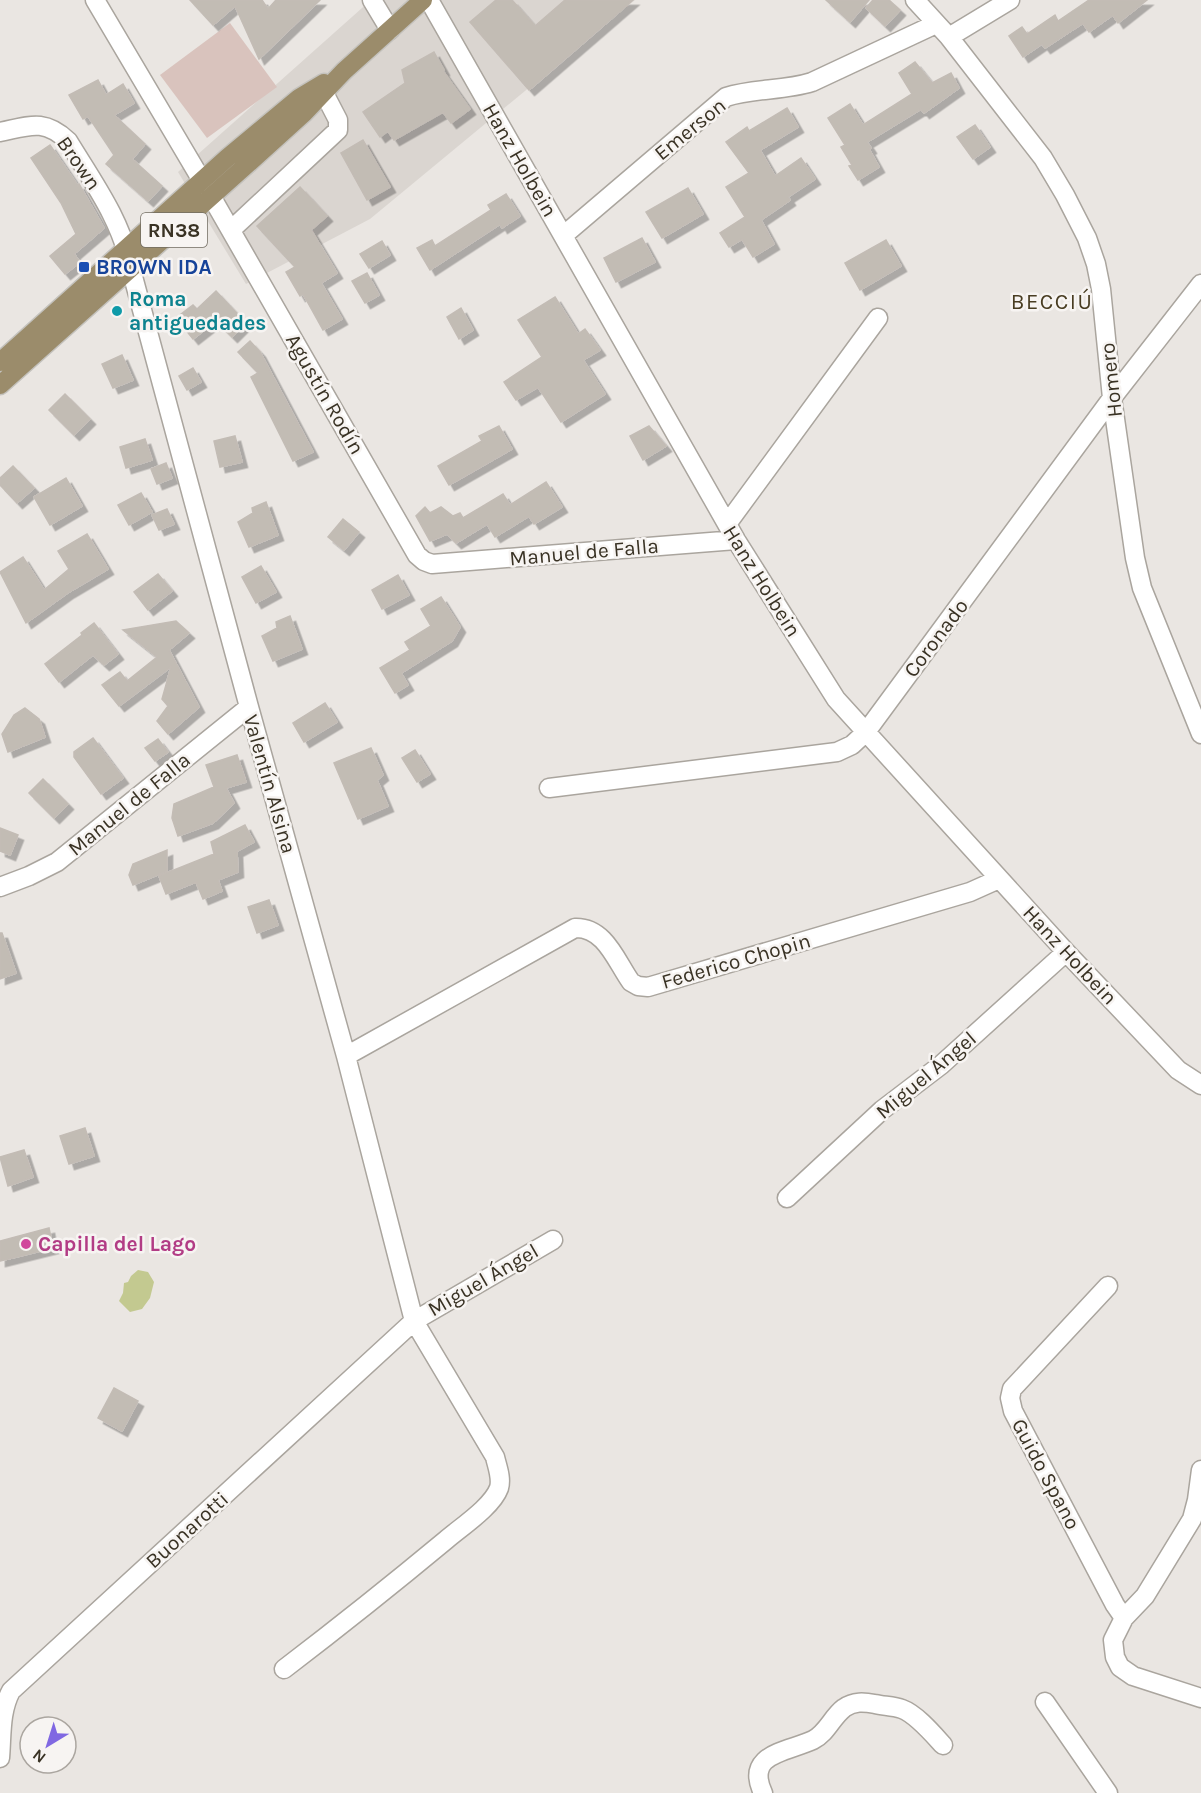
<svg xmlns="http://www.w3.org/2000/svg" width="1201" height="1793" font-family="Karla,sans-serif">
	<defs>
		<filter id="shadow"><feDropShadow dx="5.5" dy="5.5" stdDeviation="0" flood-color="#0004"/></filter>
	</defs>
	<rect width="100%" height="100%" fill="#eae6e2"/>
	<!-- built -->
	<path fill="#dad5d0" d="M371 0H635L370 219 246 284 178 172Z"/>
	<!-- pitch -->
	<path fill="#d9c3bd" d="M230 23 277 87 207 138 160 75Z"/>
	<!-- water -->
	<path fill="#c3c990" d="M138 1270 148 1272 154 1282 150 1298 142 1309 130 1312 119 1301 123 1293 124 1283 128 1282 131 1276Z"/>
	<!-- building -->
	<path fill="#c2bcb4" stroke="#c3bcb5" stroke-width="1.5" filter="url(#shadow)" d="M190 0H262L268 9 276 0H320L259 59 235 6 213 25Z
		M496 0H512L535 26 565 0H633L529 90 470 22Z
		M826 0H869L850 22Z
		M873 0H889L900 10 885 26 866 8Z
		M1089 0H1147L1118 23 1113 15 1089 32 1083 23 1045 48 1042 44 1023 57 1009 36 1022 27 1027 34 1055 15 1058 21Z
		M434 52 444 70 443 71 470 109 451 123 443 112 394 140 388 131 380 137 363 112 405 83 402 70Z
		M915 62 932 83 951 73 959 88 924 113 921 109 867 142 871 148 869 149 879 167 858 180 849 166 852 165 841 147 845 145 828 118 850 104 863 125 912 94 899 73Z
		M98 80 106 95 123 84 134 103 114 115 145 144 132 159 162 186 148 201 106 164 114 155 88 116 83 119 69 95Z
		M787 108 798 127 760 150 775 176 801 158 815 179 788 197 790 200 761 220 774 244 753 257 742 239 729 247 720 233 745 217 726 187 749 173 726 142 747 127 749 131Z
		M975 125 990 147 973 159 957 137Z
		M363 140 390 187 367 200 341 153Z
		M50 145 78 186 79 184 104 228 74 254 80 262 65 274 50 256 76 234 61 203 31 158Z
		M300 187 327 216 311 230 337 273 321 283 342 319 323 330 303 294 300 296 286 272 295 267 257 226Z
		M688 188 703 214 662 238 646 212Z
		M506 194 520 216 502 228 500 224 430 270 417 248 432 240 435 246 491 210 488 205Z
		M642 238 655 262 616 282 604 258Z
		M886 240 901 266 860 290 845 263Z
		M382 241 390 255 369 268 360 254Z
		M367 273 379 295 365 303 352 281Z
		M216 291 246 323 232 337 216 321 193 339 176 318 193 305 197 309Z
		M555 297 578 334 585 329 600 350 583 360 605 394 561 422 538 387 516 400 504 382 542 357 518 320Z
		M461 308 473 330 459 339 447 317Z
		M250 341 260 352 313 452 293 461 251 377 258 373 238 352Z
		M122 355 133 380 113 388 102 364Z
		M193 368 201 382 187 390 179 376Z
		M65 394 90 419 74 435 49 410Z
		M499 426 512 449 449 485 438 466 482 441 479 436Z
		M649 426 666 446 643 460 630 436Z
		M235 436 242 462 220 467 214 441Z
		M145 439 152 460 126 468 120 447Z
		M166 463 172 478 157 484 151 469Z
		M13 466 34 488 17 503 0 485V478Z
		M66 478 82 506 50 525 34 497Z
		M546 482 562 507 534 524 529 516 495 537 487 524 456 543 447 534 430 541 416 516 425 507 430 513 441 507 453 516 460 513 463 518 503 494 510 505Z
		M141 493 152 512 129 525 118 505Z
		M266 502 278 535 249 547 238 522 253 513 252 508Z
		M167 509 174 524 159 530 152 515Z
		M343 519 359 532 344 550 328 537Z
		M87 534 108 569 69 592 26 623 0 572 23 557 44 590 69 569 58 551Z
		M261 566 276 592 256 603 242 577Z
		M158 574 172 591 148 610 134 592Z
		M398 575 409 595 382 609 372 590Z
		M441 597 460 627 452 641 401 673 408 685 395 693 380 668 410 650 405 642 431 626 421 609Z
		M290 616 302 649 273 661 262 636 277 628 276 622Z
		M176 621 189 633 169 650 199 707 168 734 157 721 168 706 162 699 171 667 119 706 102 685 120 672 127 681 157 657 123 630Z
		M94 623 118 654 104 665 93 655 59 682 45 664 82 635 81 633Z
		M325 703 337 722 304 742 293 723Z
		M25 708 39 719 45 737 8 752 2 734 14 715Z
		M93 738 123 778 101 794 74 757V752Z
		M158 739 168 752 155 761 145 748Z
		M371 748 383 775 377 780 388 806 358 819 334 763Z
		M415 750 430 774 417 782 402 758Z
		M237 755 246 782 226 788 234 803 213 823 178 836 172 818 174 804 214 787 206 765Z
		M43 779 68 804 54 818 29 793Z
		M245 825 254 842 237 851 238 872 218 880 222 891 203 899 196 882 166 894 159 876 214 854 211 842Z
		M0 828 18 835 10 855 0 851Z
		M167 850V871L133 885 129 875 133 864Z
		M269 900 278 925 257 933 248 907Z
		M0 933H2L16 973 0 979Z
		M85 1128 94 1156 69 1164 60 1136Z
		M24 1150 33 1177 8 1186 0 1157Z
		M49 1228 53 1248 0 1261V1241Z
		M114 1388 138 1401 122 1431 98 1418Z"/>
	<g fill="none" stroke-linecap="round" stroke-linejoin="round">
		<defs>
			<path id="minor" d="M95 0 211 196 417 555 424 561 432 564 736 540
				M372 0 390 30
				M429 0 736 540 836 699 1066 952 1178 1070 1201 1085
				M915 0 949 37 1043 158 1065 195 1087 238 1096 264 1101 289 1112 398 1135 558 1142 588 1201 734
				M949 37 1010 0
				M0 132C29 126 44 118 68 141 93 182 122 221 131 269L249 707 346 1056 414 1321 495 1457C497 1466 502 1478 499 1488 492 1507 461 1527 446 1540 393 1584 339 1627 284 1669
				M231 230 338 130V120L324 93
				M564 235 726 97C754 88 784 91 812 82L936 24
				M727 524 878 318
				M549 788 837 752 852 745 866 732 1112 398 1201 284
				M0 887 29 876 57 862 249 707
				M346 1056 575 928C605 927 616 961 631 982L638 986 648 987 970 892 999 879
				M787 1198 882 1110 941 1065 1066 952
				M1108 1286 1012 1389 1010 1398 1013 1411 1115 1605 1124 1618
				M1201 1470 1197 1500 1192 1519 1145 1596 1124 1618 1113 1640 1115 1657 1120 1667 1133 1676 1201 1698
				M1045 1702 1108 1793
				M0 1758C2 1734 0 1712 11 1691L414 1321 553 1240
				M763 1793C744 1753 788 1752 813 1740 827 1733 832 1717 844 1708 854 1701 864 1702 875 1704 884 1706 894 1706 902 1709 916 1714 933 1734 943 1745"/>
			<path id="major" d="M0 362 227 158 299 98 324 83
				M0 385 251 161 304 113 344 71 423 0"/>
		</defs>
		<!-- minor casing -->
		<use href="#minor" stroke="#aaa59e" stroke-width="21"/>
		<!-- major casing -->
		<use href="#major" stroke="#c4c2bd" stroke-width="21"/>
		<!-- minor -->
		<use href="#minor" stroke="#fff" stroke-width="18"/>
		<!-- major -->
		<use href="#major" stroke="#9b8c6b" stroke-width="18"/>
	</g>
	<!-- markers -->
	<rect fill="#1a4fb4" stroke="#f7f4f2" stroke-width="2" x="78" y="261" width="12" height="12" rx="3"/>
	<circle fill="#0f9aa8" stroke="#f7f4f2" stroke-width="2" cx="117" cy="311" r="6"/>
	<circle fill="#d1479c" stroke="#f7f4f2" stroke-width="2" cx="26" cy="1244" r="6"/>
	<g text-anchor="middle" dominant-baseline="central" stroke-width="5" stroke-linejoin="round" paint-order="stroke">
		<!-- shield labels -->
		<rect fill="#f7f4f2" stroke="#726c62" stroke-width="1.5" x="141" y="213" width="66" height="34" rx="4.5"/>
		<g font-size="20" font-weight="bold" fill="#393224">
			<text x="174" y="230">RN38</text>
		</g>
		<!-- street labels -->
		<g font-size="21" fill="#393224" stroke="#f7f4f2">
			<text transform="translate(690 129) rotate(-39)">Emerson</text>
			<text transform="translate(520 160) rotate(60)">Hanz Holbein</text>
			<text transform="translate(79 163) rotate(55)">Brown</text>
			<text transform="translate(1111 380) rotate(-96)">Homero</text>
			<text transform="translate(325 394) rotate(60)">Agustín Rodín</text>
			<text transform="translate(584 552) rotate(-5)">Manuel de Falla</text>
			<text transform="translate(762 581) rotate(58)">Hanz Holbein</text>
			<text transform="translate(936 638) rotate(-53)">Coronado</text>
			<text transform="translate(270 784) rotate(74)">Valentín Alsina</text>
			<text transform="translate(129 804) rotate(-39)">Manuel de Falla</text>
			<text transform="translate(1070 955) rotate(47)">Hanz Holbein</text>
			<text transform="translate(736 961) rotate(-16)">Federico Chopin</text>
			<text transform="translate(926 1075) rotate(-40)">Miguel Ángel</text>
			<text transform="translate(483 1280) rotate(-30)">Miguel Ángel</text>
			<text transform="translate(1046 1474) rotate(62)">Guido Spano</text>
			<text transform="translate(187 1530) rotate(-42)">Buonarotti</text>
		</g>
		<!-- transit labels -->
		<g font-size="21" font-weight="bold" fill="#164399" stroke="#f7f4f2" text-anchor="start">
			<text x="96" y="267">BROWN IDA</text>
		</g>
		<!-- culture labels -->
		<g font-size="21" font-weight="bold" fill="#0d838f" stroke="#f7f4f2" text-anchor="start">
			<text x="129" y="299">Roma<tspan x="129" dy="24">antiguedades</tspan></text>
		</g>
		<!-- hotel labels -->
		<g font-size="21" font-weight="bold" fill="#b23c85" stroke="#f7f4f2" text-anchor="start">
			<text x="38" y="1244">Capilla del Lago</text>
		</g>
		<!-- neighbourhood labels -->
		<g font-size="22" letter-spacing="1.5" fill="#493d22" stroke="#f7f4f2">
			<text x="1052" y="302">BECCIÚ</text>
		</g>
	</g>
	<!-- north arrow -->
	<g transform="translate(48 1745) rotate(218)"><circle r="28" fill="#f7f4f2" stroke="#aba6a0" stroke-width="1.5"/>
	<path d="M0-4.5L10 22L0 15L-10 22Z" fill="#8068e2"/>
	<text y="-9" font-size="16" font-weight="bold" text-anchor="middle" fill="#393224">N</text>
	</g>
</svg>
